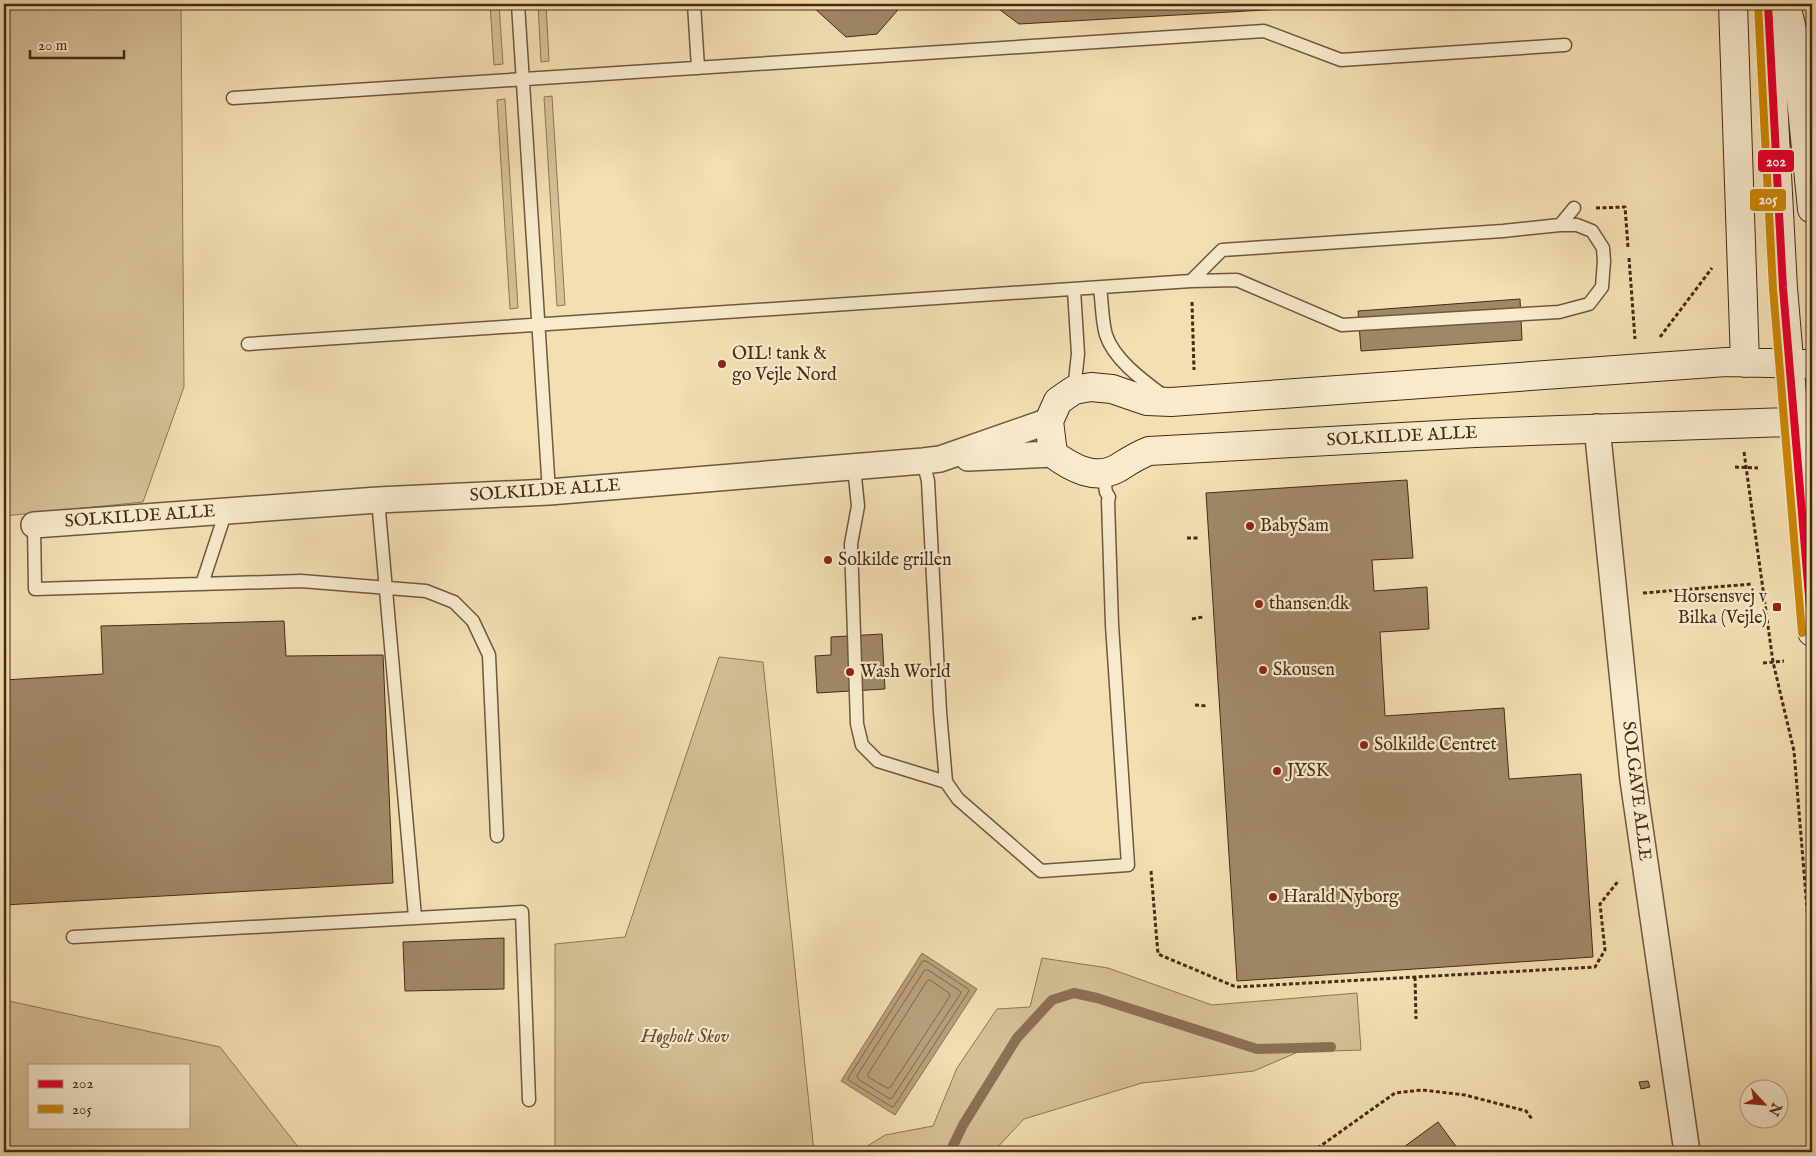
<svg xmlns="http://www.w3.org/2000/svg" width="1816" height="1156" font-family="'IM FELL English',serif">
	<rect width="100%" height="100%" fill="#f3dfb2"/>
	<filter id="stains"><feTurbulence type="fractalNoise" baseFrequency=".004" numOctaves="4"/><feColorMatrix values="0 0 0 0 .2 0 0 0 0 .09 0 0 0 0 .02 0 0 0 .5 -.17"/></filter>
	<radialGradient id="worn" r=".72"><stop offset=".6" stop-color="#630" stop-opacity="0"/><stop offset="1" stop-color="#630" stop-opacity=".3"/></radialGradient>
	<!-- green -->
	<path fill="#d6c097" stroke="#8e7556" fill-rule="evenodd" d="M4 4H181L184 387 143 502 4 516Z
		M490 4H499L503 64 494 65Z
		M538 4H546L549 61 541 62Z
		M552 96 565 305 557 306 544 97Z
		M505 99 518 308 510 309 497 100Z
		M719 657 763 662 814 1152H555V944L625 937Z
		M1042 958 1108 968 1212 1005 1357 993 1361 1050 1298 1052 1254 1071 1142 1083 1024 1119 993 1152H858L885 1135 933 1126 957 1068 997 1009 1030 1007Z
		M4 1000 220 1047 302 1152H4ZM29 1065H189V1127H29Z"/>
	<!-- water -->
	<path fill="#b8a17d" stroke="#8a7153" d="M922 953 977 989 895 1115 841 1081Z"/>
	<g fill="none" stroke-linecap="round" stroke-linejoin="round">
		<!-- shore -->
		<path stroke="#7f6649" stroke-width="1" d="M923 961H926L968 989 969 991 894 1106 892 1107 850 1081 848 1079Z
			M925 970H928L960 991 961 993 892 1098 890 1099 858 1079 857 1076Z
			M930 980 949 993 950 996 890 1088H887L868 1077V1074L927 981Z"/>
		<!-- stream -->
		<path stroke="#8a7153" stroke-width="10" d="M950 1152 963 1125 1017 1038 1052 1000 1074 993 1097 998 1257 1049 1331 1047"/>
	</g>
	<!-- building -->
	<path fill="#a08867" stroke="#462a15" d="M813 4H903L877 34 846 37 813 7Z
		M992 4H1370L1019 24Z
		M1520 299 1522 340 1361 351 1358 311Z
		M1407 480 1413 558 1372 560 1374 591 1427 587 1429 629 1380 632 1385 716 1504 708 1509 779 1581 774 1593 957 1237 981 1206 493Z
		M284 621 286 656 383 655 393 883 4 905V680L103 674 101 626Z
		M882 634 885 689 817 693 815 656 831 655V637Z
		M504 938V989L405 991 403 942Z
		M1648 1081 1650 1087 1641 1089 1639 1082Z
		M1438 1122 1458 1149 1453 1152H1397Z"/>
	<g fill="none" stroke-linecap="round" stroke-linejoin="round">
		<defs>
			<path id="lane" d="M518 4 549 492
				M694 4 698 68
				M233 98 1264 31 1341 60 1565 45
				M1191 281 1237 280 1342 325 1559 312 1589 304 1602 287 1604 261 1603 248 1592 231 1577 225H1560
				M1100 288C1102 302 1102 322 1106 335 1114 360 1145 382 1165 397
				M1074 290 1078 354 1074 390
				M248 344 1191 281 1222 250 1503 231 1560 225 1574 208
				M923 461 928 481 940 712 946 782 958 799 1041 871 1128 865 1112 625 1108 501 1109 497 1106 492 1103 473
				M854 467 858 506 851 544 857 724 862 745 878 761 946 782
				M378 500 415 917
				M34 525 35 589 301 581 426 591 454 602 473 621 489 655 497 836
				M202 584 226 511
				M73 937 522 912 529 1100"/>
			<path id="street" d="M1597 427 1633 780 1687 1152
				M968 458 1053 454
				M34 525 378 500 549 492 923 461 940 459 1049 421"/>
			<path id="secondary" d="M1733 4 1745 363
				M1768 4 1783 288 1812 632
				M1786 4 1796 47 1812 209
				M1812 364 1726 362 1171 402 1147 401 1112 389 1091 387 1074 390 1058 401 1049 421 1053 454C1072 468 1095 481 1118 468 1129 461 1136 456 1149 451L1475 433 1812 421"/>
		</defs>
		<!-- lane casing -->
		<use href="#lane" stroke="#71573c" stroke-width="15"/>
		<!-- street casing -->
		<use href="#street" stroke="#71573c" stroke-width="28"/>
		<!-- secondary casing -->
		<use href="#secondary" stroke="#462a15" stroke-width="30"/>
		<!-- path -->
		<path stroke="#462a15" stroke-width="3" stroke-dasharray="4 2.5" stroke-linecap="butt" d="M1596 208 1625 207 1628 247
			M1629 258 1635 339
			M1192 302 1194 370
			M1660 337 1712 268
			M1744 452 1773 662 1794 751 1812 969
			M1735 467 1758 468
			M1187 538H1198
			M1643 593 1752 584
			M1192 619 1203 617
			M1763 663 1784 661
			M1195 705 1207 706
			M1151 871 1158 954 1236 987 1595 967 1605 950 1600 904 1619 880
			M1415 977 1416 1019
			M1312 1152 1395 1093 1422 1090 1465 1095 1526 1111 1532 1119"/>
		<!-- lane -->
		<use href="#lane" stroke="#f7eacd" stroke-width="12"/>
		<!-- street -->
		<use href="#street" stroke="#f7eacd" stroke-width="25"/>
		<!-- secondary -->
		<use href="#secondary" stroke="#f7eacd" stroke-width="28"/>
		<defs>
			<path id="bus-1" d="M1768 4 1783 288 1812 632"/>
			<path id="bus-2" d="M1758 5 1773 289 1802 633"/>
		</defs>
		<!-- bus-1 casing -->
		<use href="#bus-1" stroke="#f7eacd" stroke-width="11"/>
		<!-- bus-2 casing -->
		<use href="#bus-2" stroke="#f7eacd" stroke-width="11"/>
		<!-- bus-1 -->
		<use href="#bus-1" stroke="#e4002b" stroke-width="8"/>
		<!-- bus-2 -->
		<use href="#bus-2" stroke="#cb8705" stroke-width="8"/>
	</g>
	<!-- markers -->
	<g fill="#8f2418" stroke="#f7eacd" stroke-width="2">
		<circle cx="722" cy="364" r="5"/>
		<circle cx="1250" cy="526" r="5"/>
		<circle cx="828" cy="560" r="5"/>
		<circle cx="1259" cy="604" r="5"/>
		<rect x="1772" y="602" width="10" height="10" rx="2.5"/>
		<circle cx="1263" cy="670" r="5"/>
		<circle cx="850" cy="672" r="5"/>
		<circle cx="1364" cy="745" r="5"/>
		<circle cx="1277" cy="771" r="5"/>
		<circle cx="1273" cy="897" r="5"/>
	</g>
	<g text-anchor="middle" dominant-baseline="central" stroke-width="4.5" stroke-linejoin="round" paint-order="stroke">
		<!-- poi labels -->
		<g font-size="18" fill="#462a15" stroke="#f7eacd" text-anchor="start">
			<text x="732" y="354">OIL! tank &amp;<tspan x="732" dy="21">go Vejle Nord</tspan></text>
			<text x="1260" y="526">BabySam</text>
			<text x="838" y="560">Solkilde grillen</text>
			<text x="1767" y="597" text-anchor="end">Horsensvej v<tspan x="1767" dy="21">Bilka (Vejle)</tspan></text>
			<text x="1269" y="604">thansen.dk</text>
			<text x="1273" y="670">Skousen</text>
			<text x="860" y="672">Wash World</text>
			<text x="1374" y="745">Solkilde Centret</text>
			<text x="1287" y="771">JYSK</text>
			<text x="1283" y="897">Harald Nyborg</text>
		</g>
		<!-- street labels -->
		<g font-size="18" fill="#462a15" stroke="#f7eacd">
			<text transform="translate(1402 437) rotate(-3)">SOLKILDE ALLE</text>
			<text transform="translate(545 491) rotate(-4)">SOLKILDE ALLE</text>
			<text transform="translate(140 517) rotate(-4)">SOLKILDE ALLE</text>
			<text transform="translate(1636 791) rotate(83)">SOLGAVE ALLE</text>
		</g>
		<!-- park labels -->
		<g font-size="18" font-style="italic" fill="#63482f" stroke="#f7eacd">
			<text x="685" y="1037">Høgholt Skov</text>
		</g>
	</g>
	<g stroke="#f7eacd" stroke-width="2">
		<rect x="1757" y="149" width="38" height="24" rx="5" fill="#e4002b"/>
		<rect x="1749" y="188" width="38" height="24" rx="5" fill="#cb8705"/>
	</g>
	<g font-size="14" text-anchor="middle" font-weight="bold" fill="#fff">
		<text x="1776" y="166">202</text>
		<text x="1768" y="204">205</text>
	</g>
	<!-- margin -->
	<rect width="1816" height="1156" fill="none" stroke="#f3dfb2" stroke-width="20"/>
	<rect x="5" y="5" width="1806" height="1146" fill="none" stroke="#462a15" stroke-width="2.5"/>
	<rect x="10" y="10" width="1796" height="1136" fill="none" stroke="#462a15"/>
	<!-- legend -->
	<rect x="28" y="1064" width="162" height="65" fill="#f7eacd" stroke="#b09d83"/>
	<rect x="38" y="1080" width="25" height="8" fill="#e4002b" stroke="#b09d83"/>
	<text x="72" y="1088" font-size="15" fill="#462a15">202</text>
	<rect x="38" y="1105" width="25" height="8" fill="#cb8705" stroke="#b09d83"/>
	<text x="72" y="1114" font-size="15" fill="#462a15">205</text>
	<!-- north arrow -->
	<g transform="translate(1764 1104) rotate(116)"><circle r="24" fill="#f7eacd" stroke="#b09d83"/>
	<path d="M0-4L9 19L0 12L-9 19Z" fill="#8f2418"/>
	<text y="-8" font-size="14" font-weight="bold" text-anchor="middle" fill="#462a15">N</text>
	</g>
	<!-- scale -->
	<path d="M30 50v8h94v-8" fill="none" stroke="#462a15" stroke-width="2.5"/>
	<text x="38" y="50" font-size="15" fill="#462a15" stroke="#f7eacd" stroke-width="4" paint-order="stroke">20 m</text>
	<rect width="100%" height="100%" filter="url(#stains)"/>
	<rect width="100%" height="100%" fill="url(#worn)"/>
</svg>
